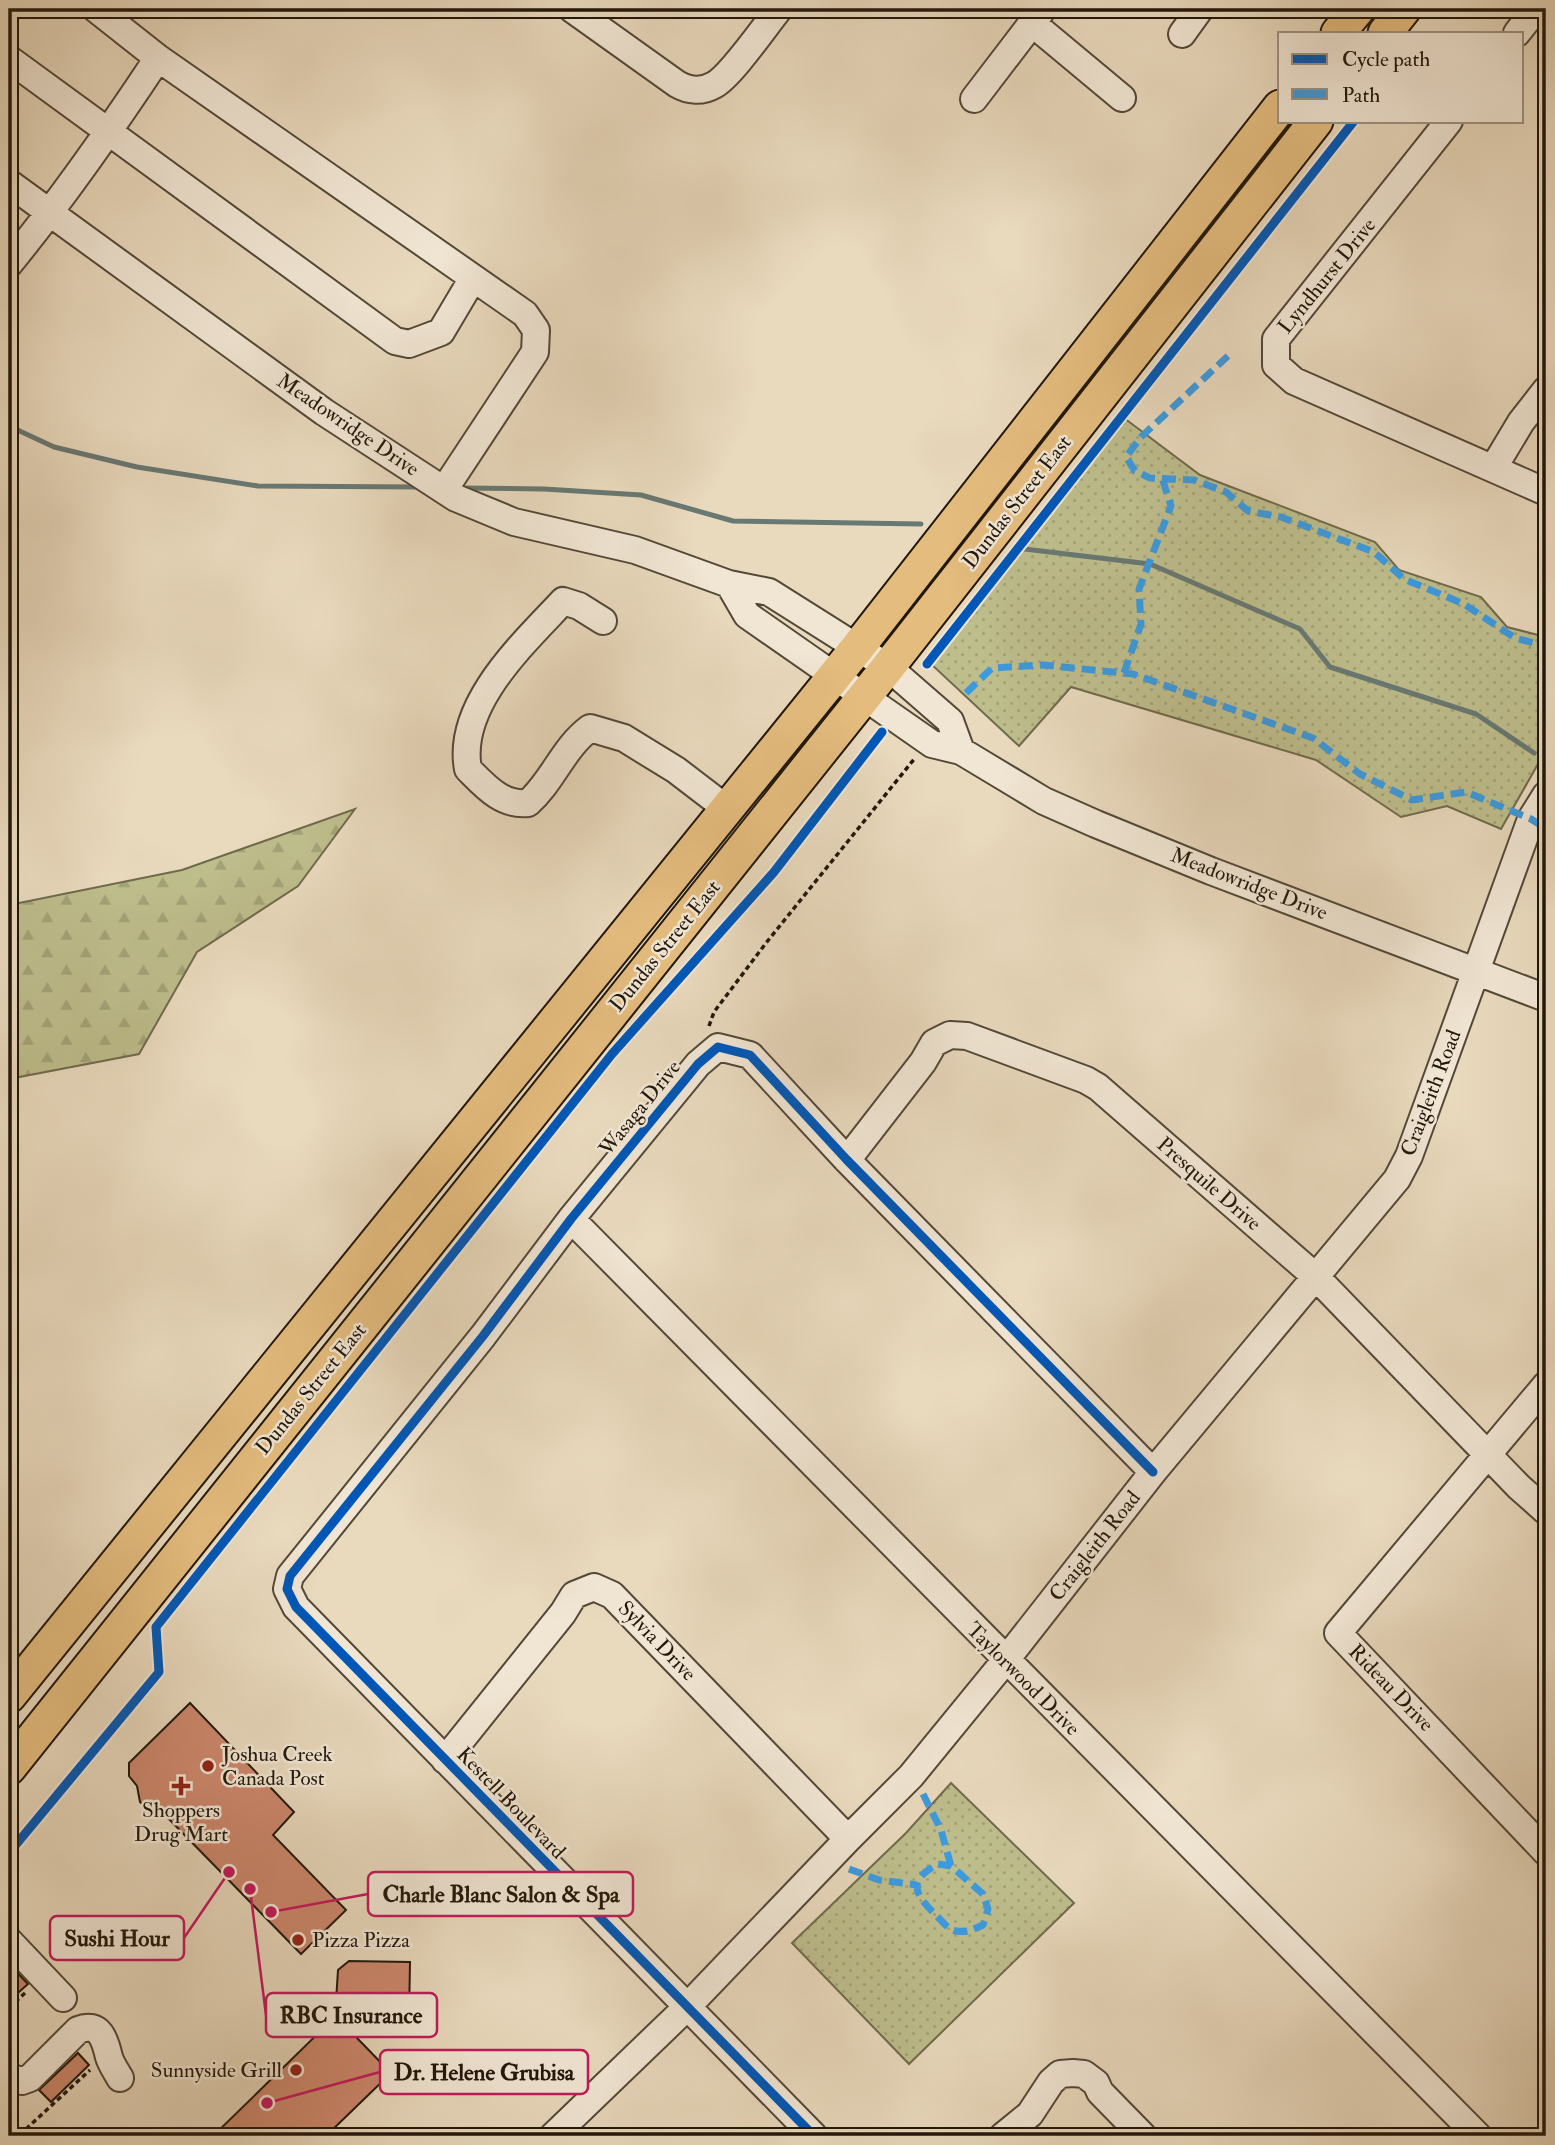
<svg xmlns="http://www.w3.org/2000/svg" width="1555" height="2145" font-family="'IM FELL Double Pica',serif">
	<defs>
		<pattern id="forest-firs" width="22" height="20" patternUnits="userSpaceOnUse" patternTransform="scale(1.75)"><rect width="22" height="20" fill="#bebd8c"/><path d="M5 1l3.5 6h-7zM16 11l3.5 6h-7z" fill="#a3a277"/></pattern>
		<pattern id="park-dots" width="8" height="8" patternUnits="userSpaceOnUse" patternTransform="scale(1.75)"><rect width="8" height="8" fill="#bebd8c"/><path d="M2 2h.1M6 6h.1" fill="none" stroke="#a3a277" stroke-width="1.8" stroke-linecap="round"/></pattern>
	</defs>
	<rect width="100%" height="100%" fill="#e9d9bd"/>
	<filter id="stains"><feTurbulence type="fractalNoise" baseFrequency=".00286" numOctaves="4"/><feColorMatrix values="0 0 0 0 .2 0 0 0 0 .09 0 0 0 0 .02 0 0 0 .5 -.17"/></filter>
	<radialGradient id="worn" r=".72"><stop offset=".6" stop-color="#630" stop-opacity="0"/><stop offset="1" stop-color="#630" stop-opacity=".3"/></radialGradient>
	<!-- forest -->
	<path fill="url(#forest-firs)" stroke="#706a4c" stroke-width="2" d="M355 809 298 886 197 952 139 1054 9 1079V905L182 870Z"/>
	<!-- park -->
	<path fill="url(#park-dots)" stroke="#706a4c" stroke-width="2" d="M1124 418 1200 475 1375 542 1399 570 1481 597 1507 627 1546 637V750L1501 829 1447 806 1401 817 1316 760 1071 687 1019 746 931 664Z
		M951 1783 1074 1903 909 2064 792 1943 906 1833Z"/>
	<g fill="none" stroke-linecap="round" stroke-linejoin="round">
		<!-- stream -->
		<path stroke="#687872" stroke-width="5" d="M9 426 54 447 137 467 258 486 420 487
			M462 488 544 489 641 495 733 521 921 524
			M1016 548 1150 564 1300 629 1330 667 1476 714 1534 753"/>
	</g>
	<!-- building -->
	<path fill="#cc876c" stroke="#21170b" stroke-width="2" d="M190 1703 294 1812 273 1835 346 1910 301 1954 163 1813 147 1808 140 1802 137 1786 129 1776V1763Z
		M349 1961 410 1962 409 2018H358L357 2038 391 2073 326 2136H213L335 2017 338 1970Z
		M9 1964 28 1984 9 2001Z
		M78 2053 89 2065 51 2102 39 2090Z"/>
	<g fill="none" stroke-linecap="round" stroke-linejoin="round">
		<defs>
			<path id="minor" d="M96 9 158 58 525 314 536 330 535 352 444 490
				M572 9 677 84C689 91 702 92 714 85 731 76 765 26 779 9
				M1032 23 1122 98
				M1517 33 1536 9
				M1182 34 1200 9
				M9 59 395 341 409 344 441 332 473 278
				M974 99 1042 10
				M1449 121 1276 339V365L1294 381 1546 492
				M9 183 324 412 456 498 514 522 635 550 729 584 769 592 888 667 950 721 961 751
				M9 264C63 198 111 129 158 58
				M1494 467 1521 422 1546 390
				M729 584 747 615 932 744 961 751 1044 801 1096 824 1211 871 1546 998
				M603 621 579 606 563 601C523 644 456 705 468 769 485 786 502 806 528 803 553 781 563 748 590 728L624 738 676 770 727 809
				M847 1160 923 1062 934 1043 950 1035 967 1036 1086 1080 1098 1087 1316 1277 1519 1487 1546 1511
				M571 1219 1478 2136
				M1546 1385 1338 1633 1546 1852
				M445 1760 563 1613 574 1595 594 1587 612 1595 848 1839
				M9 1941 63 1998
				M9 2077 22 2081 30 2078 78 2030C100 2021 105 2040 109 2057 111 2064 116 2071 120 2078
				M553 2136 687 2007 848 1839 911 1776 1005 1661 1153 1472 1397 1179 1409 1156 1531 819 1546 795
				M814 2136 296 1607 287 1589 290 1576 483 1336 571 1219 698 1064 718 1047 750 1055 847 1160 1153 1472
				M1003 2136 1030 2114 1051 2082 1060 2074 1073 2073 1084 2074 1096 2083 1100 2092 1143 2136"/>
			<path id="major" d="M1338 33 1358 9
				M1385 33 1404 9
				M9 1696 858 647 1280 107
				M9 1768 888 667 1316 121"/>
		</defs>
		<!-- minor casing -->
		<use href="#minor" stroke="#534838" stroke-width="30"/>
		<!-- major casing -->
		<use href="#major" stroke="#21170b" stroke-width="37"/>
		<!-- path -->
		<path stroke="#21170b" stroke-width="3.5" stroke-dasharray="5 3.5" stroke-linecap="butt" d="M709 1026 714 1012 766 943 915 758
			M9 2008 26 1992
			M26 2129 90 2070"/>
		<!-- minor -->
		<use href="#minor" stroke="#f1e6d4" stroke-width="26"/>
		<!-- major -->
		<use href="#major" stroke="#e4bc7e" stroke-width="33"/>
		<!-- quiet -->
		<path stroke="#3c9ade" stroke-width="7" stroke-dasharray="14 7" stroke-linecap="butt" d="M1228 356 1141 437 1126 457 1135 471 1150 478 1194 480 1226 492 1248 511 1281 517 1374 552 1404 579 1464 604 1515 638 1546 646
			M1124 673 1141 624 1139 589 1171 506 1162 478
			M966 693 992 668 1043 665 1133 674 1313 738 1360 774 1412 800 1466 792 1531 819 1546 829
			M923 1794 941 1830 951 1866
			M938 1864 951 1866 983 1894 988 1909 983 1925C974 1929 967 1933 956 1931 948 1930 941 1920 935 1914 913 1893 908 1880 938 1864Z
			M849 1869 879 1880 917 1885"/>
		<defs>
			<path id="cycleway" d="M927 664 1354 121
				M9 1853 159 1672 156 1627 612 1054 774 872 882 732
				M814 2136 296 1607 287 1589 290 1576 483 1336 571 1219 698 1064 718 1047 750 1055 847 1160 1153 1472"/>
		</defs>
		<!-- cycleway casing -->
		<use href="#cycleway" stroke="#f1e6d4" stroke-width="13"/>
		<!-- cycleway -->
		<use href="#cycleway" stroke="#0057b8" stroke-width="9"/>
	</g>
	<!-- markers -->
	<g fill="#8f2418" stroke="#f1e6d4" stroke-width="2.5">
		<circle cx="208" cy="1766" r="7"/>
		<path d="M177.5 1775.5h7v7h7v7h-7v7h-7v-7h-7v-7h7z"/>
		<circle cx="298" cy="1940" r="7"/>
		<circle cx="296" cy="2070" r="7"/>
	</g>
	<g text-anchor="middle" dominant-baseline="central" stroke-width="5" stroke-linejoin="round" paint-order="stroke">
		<!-- street labels -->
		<g font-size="21" fill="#21170b" stroke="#f1e6d4">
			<text transform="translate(1327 276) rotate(-51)">Lyndhurst Drive</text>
			<text transform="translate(348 425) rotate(34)">Meadowridge Drive</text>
			<text transform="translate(1017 502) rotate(-52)">Dundas Street East</text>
			<text transform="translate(1249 884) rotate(21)">Meadowridge Drive</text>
			<text transform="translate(665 946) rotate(-51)">Dundas Street East</text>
			<text transform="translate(1431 1093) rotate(-69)">Craigleith Road</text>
			<text transform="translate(640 1108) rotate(-51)">Wasaga Drive</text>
			<text transform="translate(1209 1184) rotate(41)">Presquile Drive</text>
			<text transform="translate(311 1389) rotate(-51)">Dundas Street East</text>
			<text transform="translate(1095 1546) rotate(-52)">Craigleith Road</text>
			<text transform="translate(657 1641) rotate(46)">Sylvia Drive</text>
			<text transform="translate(1023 1679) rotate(45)">Taylorwood Drive</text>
			<text transform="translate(1391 1688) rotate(46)">Rideau Drive</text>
			<text transform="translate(511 1803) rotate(46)">Kestell Boulevard</text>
		</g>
		<!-- poi labels -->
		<g font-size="21" fill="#21170b" stroke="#f1e6d4" text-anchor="start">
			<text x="222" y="1754">Joshua Creek<tspan x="222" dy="24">Canada Post</tspan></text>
			<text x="181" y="1810" text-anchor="middle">Shoppers<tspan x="181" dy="24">Drug Mart</tspan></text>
			<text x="312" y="1940">Pizza Pizza</text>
			<text x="282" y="2070" text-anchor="end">Sunnyside Grill</text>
		</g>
	</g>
	<!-- callouts -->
	<path fill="none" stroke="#c2185b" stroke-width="2.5" d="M271 1912L368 1894M229 1872L184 1938M250 1889L266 2015M267 2103L380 2072"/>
	<g fill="#c2185b" stroke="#f1e6d4" stroke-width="2.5">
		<circle cx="271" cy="1912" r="7"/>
		<circle cx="229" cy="1872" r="7"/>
		<circle cx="250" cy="1889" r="7"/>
		<circle cx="267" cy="2103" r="7"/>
	</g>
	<g fill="#f1e6d4" stroke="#c2185b" stroke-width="2.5">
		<rect x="368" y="1872" width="265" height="44" rx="7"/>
		<rect x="50" y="1916" width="134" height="44" rx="7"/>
		<rect x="266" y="1993" width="171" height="44" rx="7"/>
		<rect x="380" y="2050" width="208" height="44" rx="7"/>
	</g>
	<g font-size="23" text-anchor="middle" font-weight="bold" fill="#21170b">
		<text x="501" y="1902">Charle Blanc Salon &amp; Spa</text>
		<text x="117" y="1946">Sushi Hour</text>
		<text x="351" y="2023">RBC Insurance</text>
		<text x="484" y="2080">Dr. Helene Grubisa</text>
	</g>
	<!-- margin -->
	<rect width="1555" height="2145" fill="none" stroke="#e9d9bd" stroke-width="35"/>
	<rect x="10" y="10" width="1534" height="2124" fill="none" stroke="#21170b" stroke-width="3.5"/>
	<rect x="18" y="18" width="1520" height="2110" fill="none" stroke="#21170b" stroke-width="2"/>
	<!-- legend -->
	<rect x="1278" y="32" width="245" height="91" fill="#f1e6d4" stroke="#9e9384" stroke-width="2"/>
	<rect x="1292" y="54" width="35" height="10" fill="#0057b8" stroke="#9e9384" stroke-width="2"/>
	<text x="1342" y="66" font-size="21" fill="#21170b">Cycle path</text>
	<rect x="1292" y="89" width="35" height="10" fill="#3c9ade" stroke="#9e9384" stroke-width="2"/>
	<text x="1342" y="102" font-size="21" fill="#21170b">Path</text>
	<rect width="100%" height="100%" filter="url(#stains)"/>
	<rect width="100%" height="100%" fill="url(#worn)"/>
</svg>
